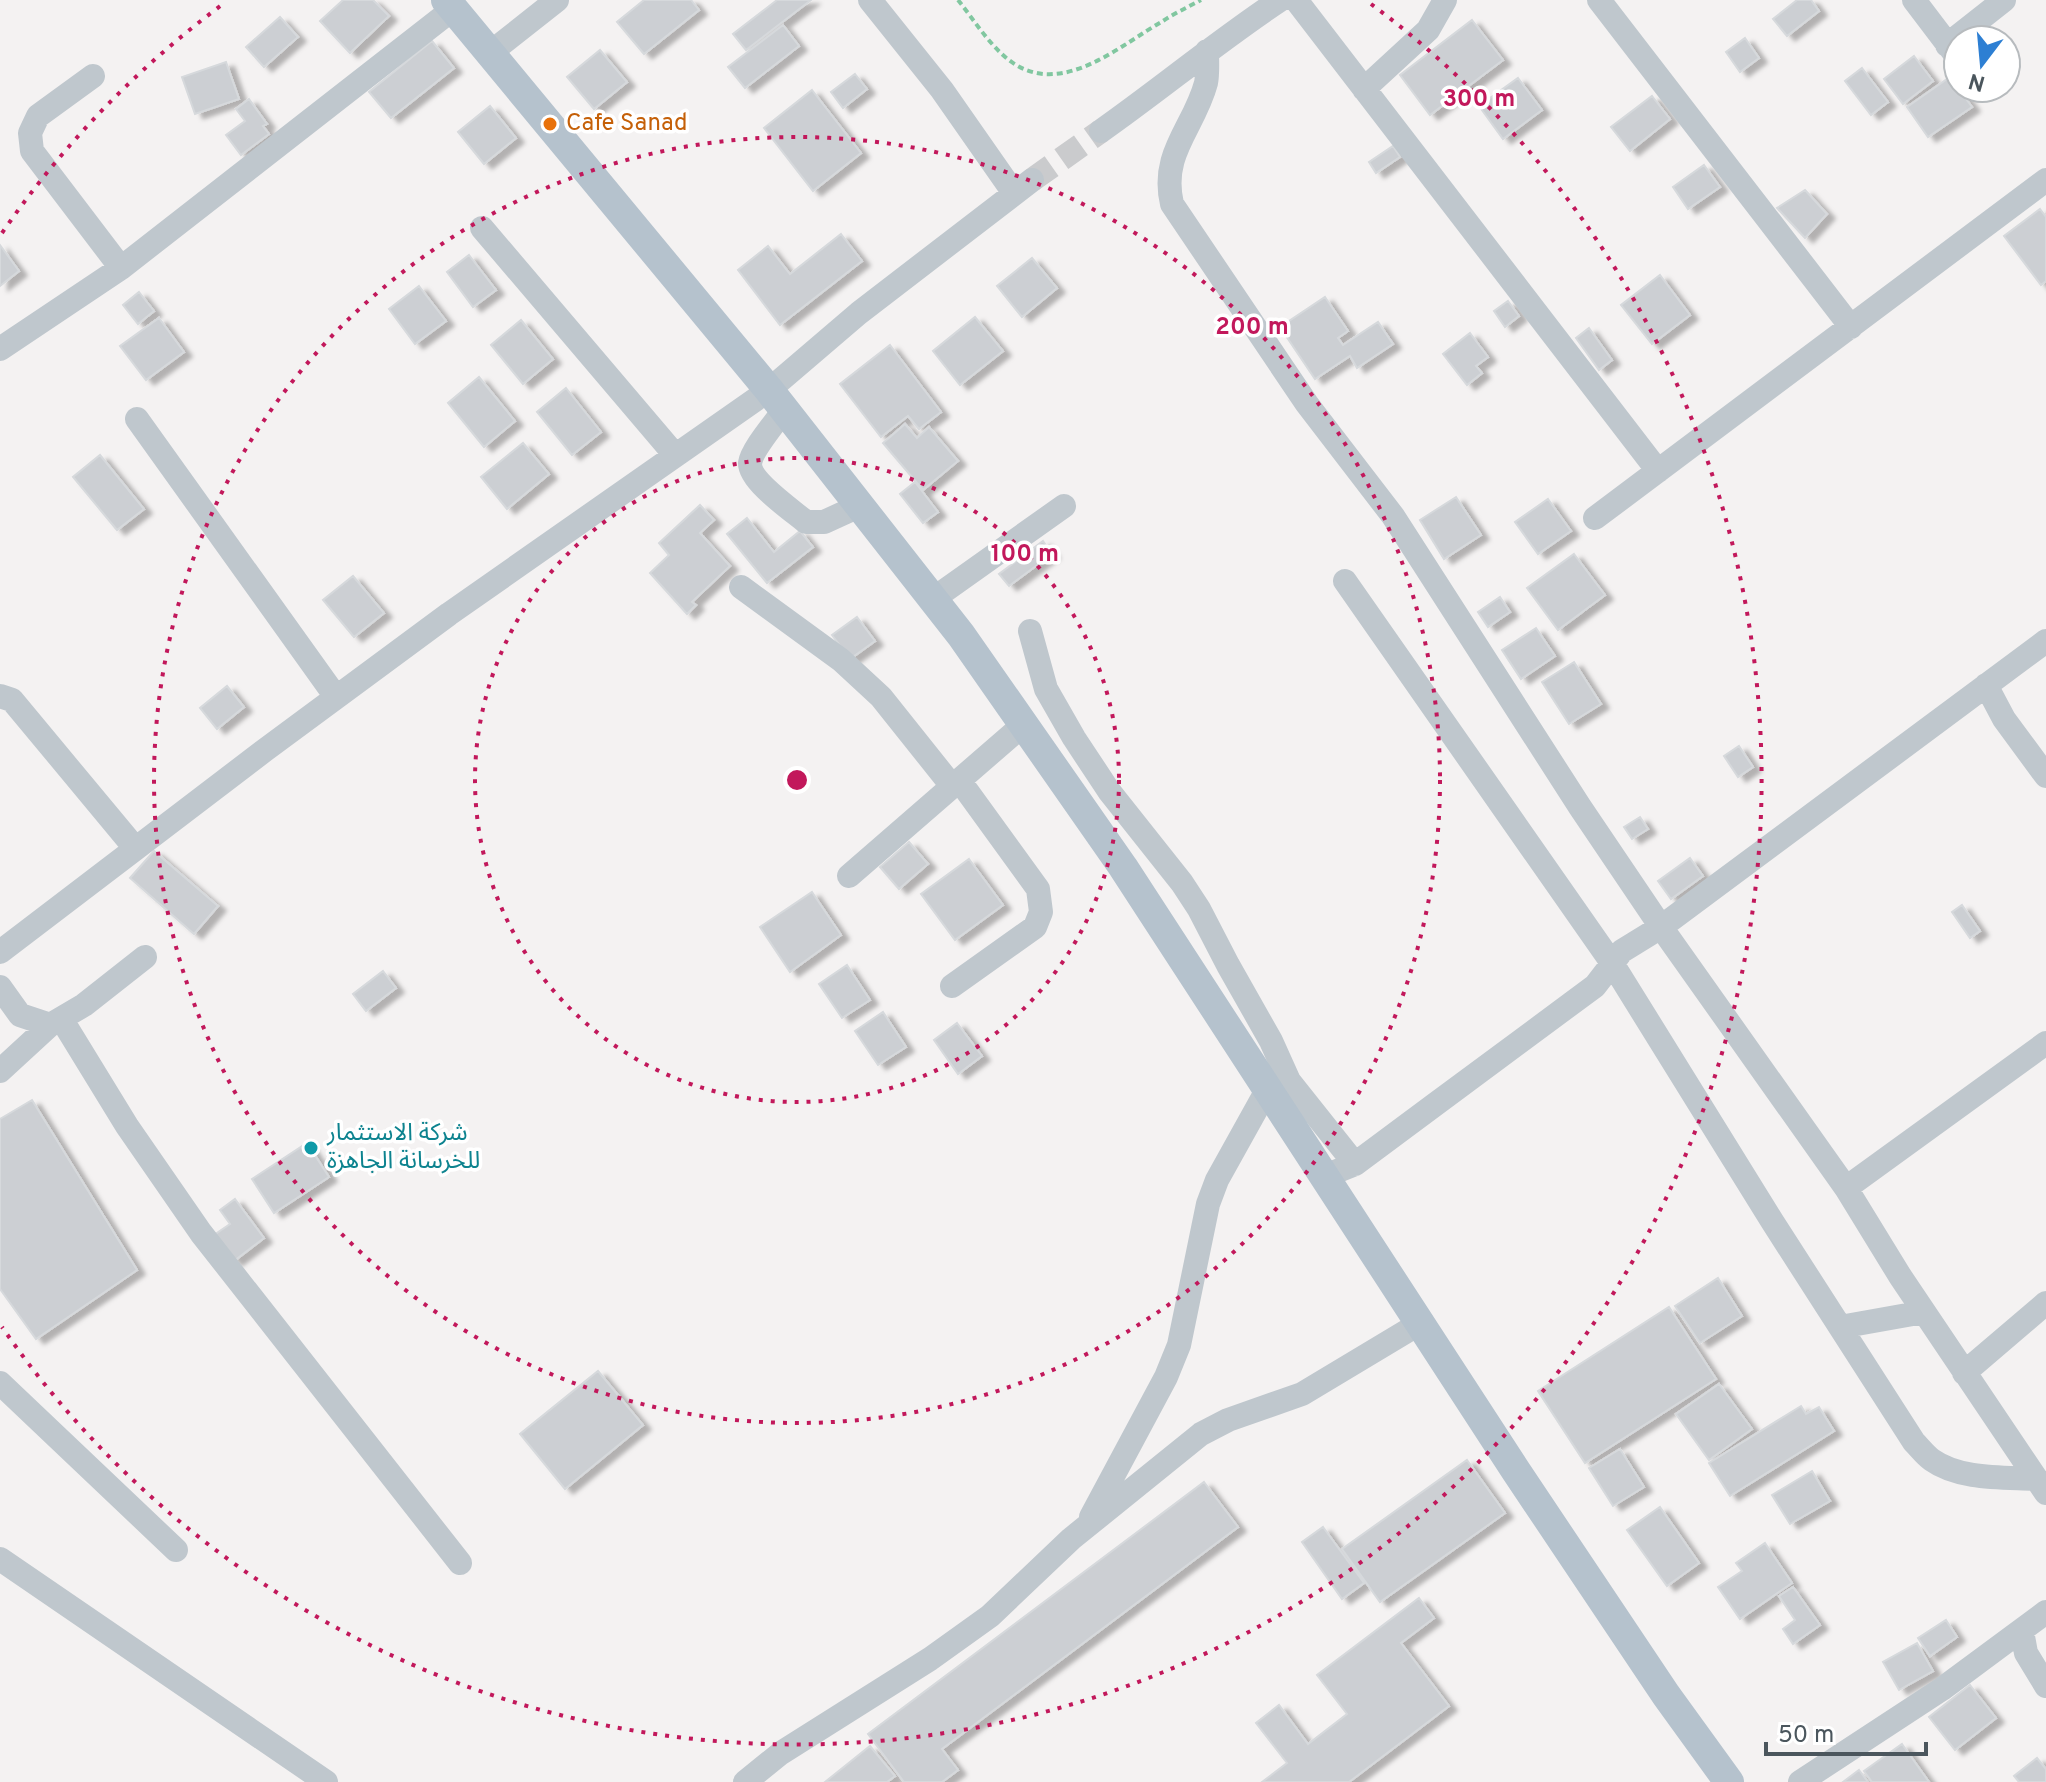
<svg xmlns="http://www.w3.org/2000/svg" width="2046" height="1782" font-family="Overpass,'Noto Sans Arabic',sans-serif">
	<defs>
		<filter id="shadow"><feDropShadow dx="8" dy="4.5" stdDeviation="2" flood-color="#0004"/></filter>
	</defs>
	<rect width="100%" height="100%" fill="#f4f2f2"/>
	<!-- building -->
	<path fill="#cccfd3" stroke="#d6d9dc" stroke-width="2" filter="url(#shadow)" d="M343 0H373L389 16 350 53 320 21Z
		M644 0H691L699 10 644 54 617 22Z
		M777 0H811L746 50 733 34Z
		M1797 0H1811L1819 11 1787 36 1773 19Z
		M280 17 298 37 264 67 246 47Z
		M1472 20 1503 60 1430 115 1400 75Z
		M783 25 799 46 745 88 728 67Z
		M1745 38 1759 58 1740 72 1726 52Z
		M432 41 454 68 391 118 369 92Z
		M600 50 627 82 594 109 567 77Z
		M1914 56 1933 81 1903 104 1884 79Z
		M226 62 239 99 195 114 182 77Z
		M1862 68 1888 102 1871 115 1845 81Z
		M855 74 867 89 843 108 831 92Z
		M1950 77 1972 107 1928 137 1907 107Z
		M1518 78 1542 110 1503 139 1479 106Z
		M812 90 861 153 813 191 764 128Z
		M1652 96 1670 119 1630 151 1611 127Z
		M249 99 267 124 263 126 269 134 241 155 226 135 245 121 236 109Z
		M490 106 516 138 484 164 458 132Z
		M1393 146 1400 157 1376 173 1369 162Z
		M1704 165 1720 187 1688 209 1673 187Z
		M1805 190 1827 214 1805 238 1777 208Z
		M2040 209 2046 217V281L2041 285 2004 236Z
		M841 234 862 261 780 325 738 270 768 246 790 274Z
		M0 245 19 271 0 286Z
		M469 255 496 290 473 307 447 272Z
		M1032 258 1057 288 1022 317 997 286Z
		M1660 275 1690 315 1652 344 1621 305Z
		M419 286 446 321 415 344 389 309Z
		M139 292 154 311 138 324 123 305Z
		M1325 297 1348 331 1338 338 1343 345 1378 322 1393 344 1357 368 1350 356 1315 379 1280 327Z
		M1508 301 1519 316 1505 327 1494 311Z
		M975 317 1003 351 960 385 933 351Z
		M159 318 184 352 146 380 120 346Z
		M521 320 553 359 523 384 491 345Z
		M1589 328 1612 360 1599 370 1576 338Z
		M1470 333 1488 357 1476 366 1482 373 1467 385 1443 354Z
		M890 345 941 412 919 429 908 416 881 437 840 384Z
		M479 377 515 421 484 447 448 403Z
		M566 388 601 432 572 455 537 412Z
		M905 424 917 438 929 427 958 461 923 490 883 443Z
		M523 443 549 474 507 509 481 477Z
		M100 455 144 509 117 530 73 477Z
		M915 482 938 512 923 523 900 494Z
		M1456 497 1481 535 1444 559 1420 520Z
		M1548 499 1571 531 1538 554 1515 522Z
		M700 505 714 520 700 533 730 566 692 602 696 605 687 614 650 573 669 555 659 543Z
		M747 518 774 552 800 531 813 547 767 583 727 534Z
		M1043 541 1052 554 1009 586 999 574Z
		M1574 554 1605 595 1558 630 1527 588Z
		M353 576 384 613 354 637 323 600Z
		M1500 597 1510 612 1488 627 1478 612Z
		M857 617 875 641 850 659 832 635Z
		M1536 628 1555 656 1521 679 1502 650Z
		M1574 662 1601 704 1569 724 1542 682Z
		M227 686 244 707 217 729 200 708Z
		M1739 746 1753 767 1738 777 1724 756Z
		M1640 817 1648 829 1632 839 1624 827Z
		M909 842 928 864 899 889 880 867Z
		M154 851 218 906 194 934 130 878Z
		M1690 858 1703 876 1671 899 1658 881Z
		M969 859 1003 905 955 940 921 894Z
		M812 892 841 935 790 972 760 927Z
		M1962 905 1980 931 1970 938 1952 912Z
		M847 965 870 1000 842 1018 819 984Z
		M383 971 396 988 366 1011 353 994Z
		M883 1012 906 1047 878 1065 855 1031Z
		M957 1023 982 1056 958 1074 934 1040Z
		M32 1100 137 1270 36 1339 0 1289V1119Z
		M307 1143 329 1177 274 1213 252 1179Z
		M235 1199 264 1238 234 1261 214 1235 230 1224 220 1210Z
		M1718 1278 1742 1316 1700 1343 1675 1306Z
		M1669 1307 1716 1379 1585 1463 1538 1391Z
		M598 1371 643 1425 565 1489 520 1434Z
		M1719 1384 1752 1429 1709 1460 1676 1414Z
		M1801 1406 1806 1414 1819 1407 1834 1431 1730 1496 1709 1463Z
		M1620 1449 1644 1487 1613 1506 1589 1468Z
		M1467 1460 1505 1513 1380 1602 1342 1549Z
		M1812 1471 1830 1501 1790 1524 1772 1495Z
		M1204 1482 1238 1527 942 1749 958 1770 942 1782H904L868 1734Z
		M1660 1507 1699 1563 1667 1586 1627 1530Z
		M1323 1527 1364 1583 1342 1599 1302 1542Z
		M1765 1543 1792 1583 1740 1619 1718 1587 1742 1571 1736 1563Z
		M1793 1587 1820 1625 1793 1644 1783 1629 1795 1620 1779 1596Z
		M1419 1598 1434 1618 1401 1643 1449 1706 1349 1782H1262L1287 1763 1256 1723 1279 1705 1308 1744 1347 1714 1317 1675Z
		M1946 1620 1957 1637 1930 1656 1918 1638Z
		M1917 1643 1933 1671 1899 1690 1883 1662Z
		M1970 1685 1996 1718 1955 1750 1929 1717Z
		M1902 1744 1929 1782H1872L1864 1771Z
		M870 1746 895 1776 887 1782H825Z
		M2037 1758 2046 1769V1782H2019L2014 1776Z
		M1859 1770 1868 1782H1843Z"/>
	<g fill="none" stroke-linecap="round" stroke-linejoin="round">
		<!-- minor-tunnel -->
		<path stroke="#cacbcd" stroke-width="24" stroke-dasharray="24 12" stroke-linecap="butt" d="M1032 180 1101 131"/>
		<!-- path -->
		<path stroke="#81c7a0" stroke-width="4" stroke-dasharray="6 4" stroke-linecap="butt" d="M958 0C975 21 992 50 1016 65 1066 95 1122 44 1163 21 1175 13 1188 7 1201 0"/>
		<!-- minor -->
		<path stroke="#bfc7cd" stroke-width="24" d="M870 0 942 90 1014 193
			M1296 0 1658 471
			M1599 0 1851 327
			M1914 0 1958 58
			M1947 45 2004 0
			M1207 51C1207 61 1208 73 1206 83 1194 128 1160 153 1172 204L1307 404 1393 516 1580 807 1661 927 1846 1188 1900 1276 2046 1493
			M490 53 557 0
			M93 76 38 116 30 133 32 151 121 268
			M1981 88 1982 90
			M1364 89 1428 30 1445 0
			M1101 131C1162 88 1218 41 1280 0
			M482 228 675 455
			M0 349 121 268 453 9
			M784 410C776 422 752 449 750 463 749 481 793 511 806 522H824L859 506
			M137 419 336 697
			M1595 518 2046 180
			M1345 581 1612 963 1772 1221 1914 1442C1920 1448 1925 1455 1932 1460 1960 1480 2004 1477 2037 1479
			M741 587 841 660 881 697 952 786
			M933 599 1064 506
			M1030 631 1046 689 1074 738 1109 791 1182 883 1199 909 1228 965 1271 1041 1289 1081 1355 1164
			M1986 685 2004 719 2046 776
			M0 696 12 700 135 848
			M849 876 1023 725
			M0 952 265 750 449 614 769 390 859 313 1032 180
			M952 986 1035 927 1041 912 1038 889 959 780
			M0 987 20 1015 50 1025 84 1005 145 957
			M62 1020 127 1126 201 1233 460 1563
			M0 1071 50 1025
			M1325 1176 1355 1164 1433 1106 1595 986 1622 951 1661 927 2046 641
			M1846 1188 2046 1043
			M1840 1327 1924 1312
			M1964 1373 2046 1303
			M0 1383 176 1550
			M1091 1517 1166 1377 1179 1345 1208 1204 1217 1180 1267 1090
			M0 1559 326 1782
			M2022 1631 2026 1653 2046 1686
			M745 1782 781 1753 930 1659 990 1616 1071 1539 1201 1434 1228 1420 1302 1394 1422 1322
			M1800 1782 1942 1689 2046 1612"/>
		<!-- major -->
		<path stroke="#b5c2cd" stroke-width="30" d="M446 0 769 390 961 635 1123 867 1516 1471 1666 1695 1729 1782"/>
	</g>
	<!-- distance rings -->
	<g fill="none" stroke="#c2185b" stroke-width="4" stroke-dasharray="4 8">
		<circle cx="797" cy="780" r="322"/>
		<circle cx="797" cy="780" r="643"/>
		<path d="M2 233A965 965 0 0 1 223 4M1371 4A965 965 0 1 1 2 1327"/>
	</g>
	<!-- markers -->
	<circle fill="#e8710a" stroke="#fff" stroke-width="3" cx="550" cy="124" r="8"/>
	<circle fill="#0f9aa8" stroke="#fff" stroke-width="3" cx="311" cy="1148" r="8"/>
	<g text-anchor="middle" dominant-baseline="central" stroke-width="7" stroke-linejoin="round" paint-order="stroke">
		<!-- food labels -->
		<g font-size="24" fill="#c56008" stroke="#fff" text-anchor="start">
			<text x="566" y="124">Cafe Sanad</text>
		</g>
		<!-- culture labels -->
		<g font-size="24" fill="#0d838f" stroke="#fff" text-anchor="start">
			<text x="327" y="1134">شركة الاستثمار<tspan x="327" dy="28">للخرسانة الجاهزة</tspan></text>
		</g>
	</g>
	<circle cx="797" cy="780" r="12" fill="#c2185b" stroke="#fff" stroke-width="4"/>
	<g font-size="24" text-anchor="middle" font-weight="bold" fill="#c2185b" stroke="#fff" stroke-width="7" stroke-linejoin="round" paint-order="stroke">
		<text x="1479" y="106">300 m</text>
		<text x="1252" y="334">200 m</text>
		<text x="1025" y="561">100 m</text>
	</g>
	<!-- north arrow -->
	<g transform="translate(1982 64) rotate(196)"><circle r="38" fill="#ffffff" stroke="#b7bbbe" stroke-width="2"/>
	<path d="M0-6L14 30L0 20L-14 30Z" fill="#2d7fd3"/>
	<text y="-12" font-size="22" font-weight="bold" text-anchor="middle" fill="#4b565d">N</text>
	</g>
	<!-- scale -->
	<path d="M1766 1742v12h160v-12" fill="none" stroke="#4b565d" stroke-width="4"/>
	<text x="1778" y="1742" font-size="24" fill="#4b565d" stroke="#ffffff" stroke-width="6" paint-order="stroke">50 m</text>
</svg>
